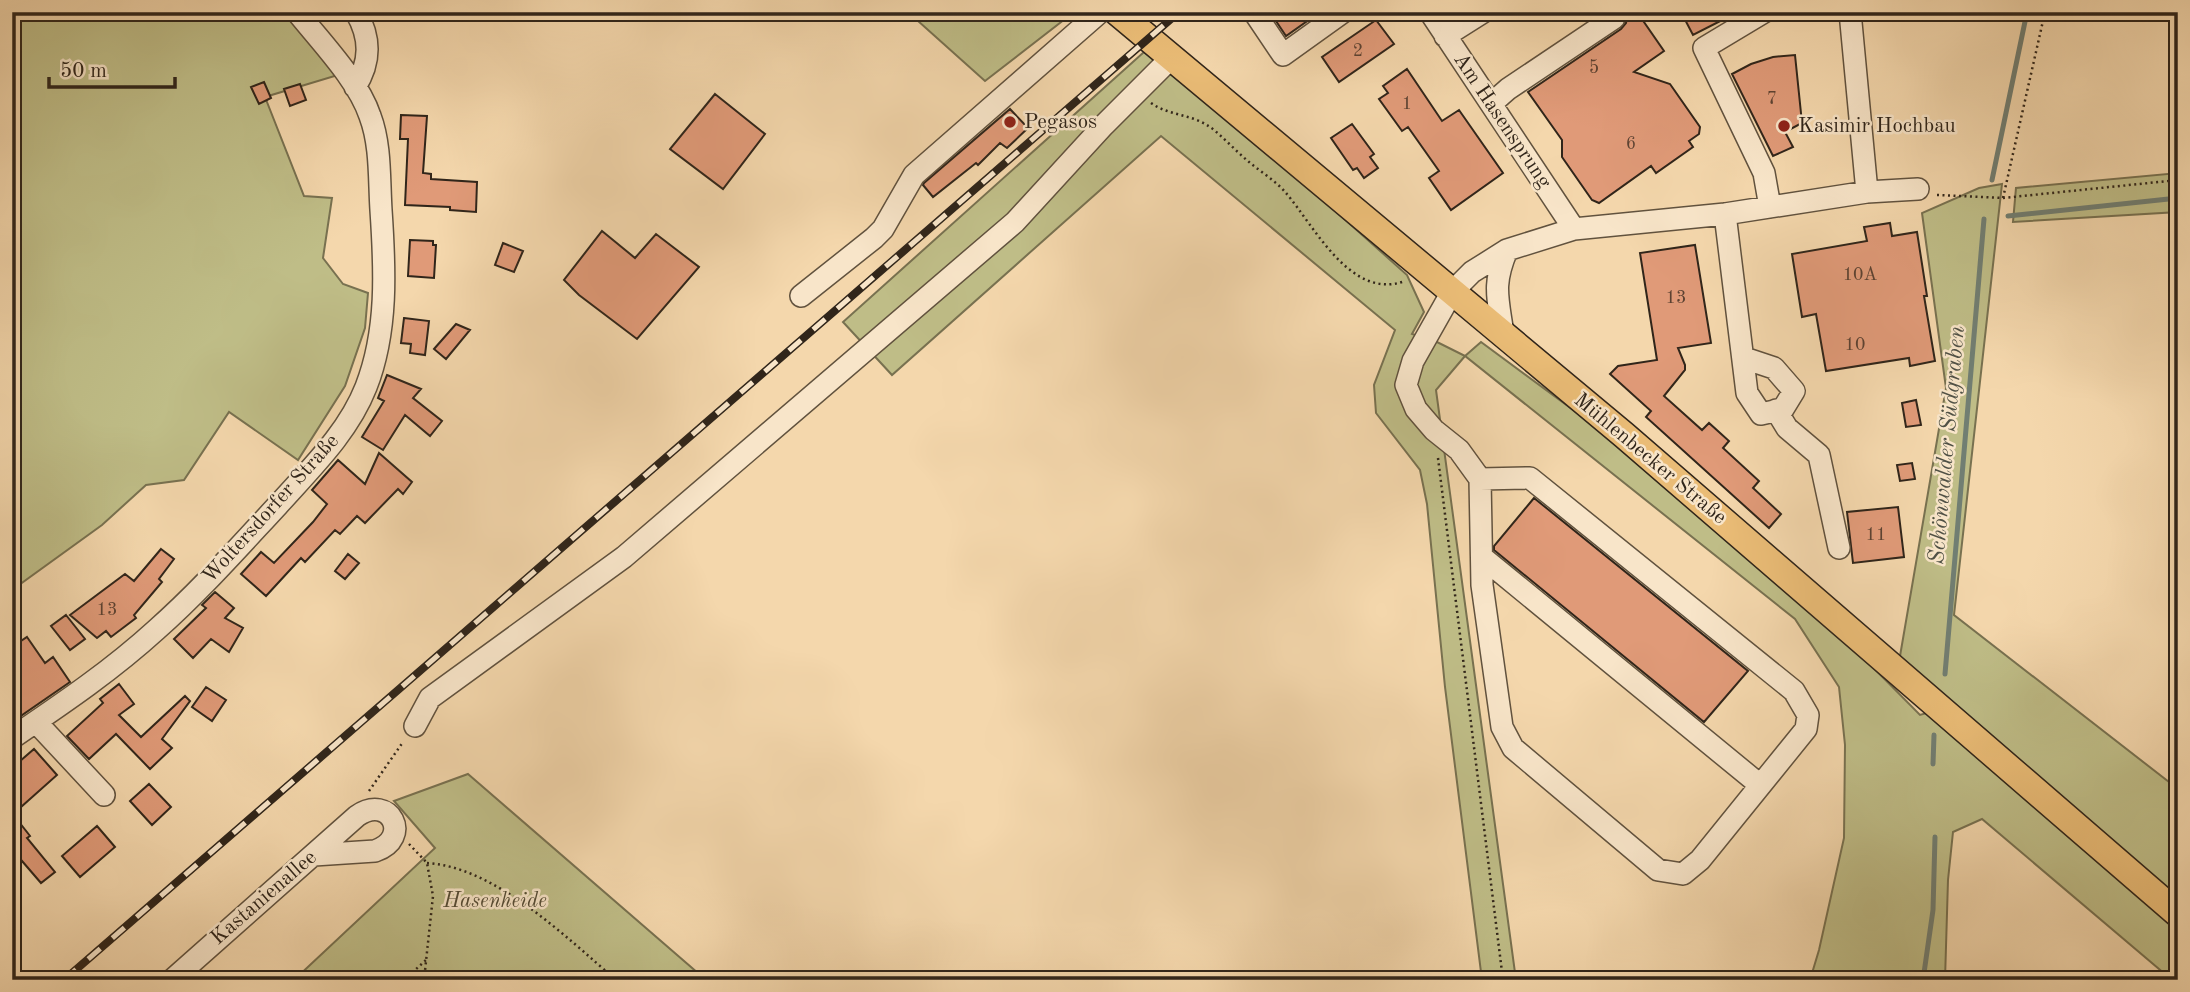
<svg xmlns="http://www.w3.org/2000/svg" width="2190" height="992" font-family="'Old Standard TT',serif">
	<rect width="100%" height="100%" fill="#f4d7ac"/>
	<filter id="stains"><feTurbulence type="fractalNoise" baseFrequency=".00286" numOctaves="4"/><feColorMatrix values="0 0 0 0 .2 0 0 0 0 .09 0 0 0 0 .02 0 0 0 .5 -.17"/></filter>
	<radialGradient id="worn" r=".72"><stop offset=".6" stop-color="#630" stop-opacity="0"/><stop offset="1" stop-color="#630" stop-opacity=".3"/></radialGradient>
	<!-- green -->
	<path fill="#bfbd87" stroke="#787150" stroke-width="2" d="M12 12H286L338 75 265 97 304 196 332 198 323 258 343 284 368 293 365 328 345 386 298 460 229 412 184 480 146 485 102 525 12 590Z
		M908 12H1074L985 81Z
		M1144 52 1185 81 1275 157 1407 275 1424 312 1412 334 1437 342 1465 356 1481 342 1633 454 1836 630 1920 715 1948 707 1899 662 1946 388 1922 213 1979 188 2002 184 1954 615 2178 789V980H2172L1982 819 1953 832 1948 880 1945 980H1810L1819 950 1844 838 1845 745 1839 687 1795 619 1465 356 1436 390 1516 980H1482L1445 687 1427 504 1420 470 1376 413 1374 385 1395 330 1161 136 892 375 843 322Z
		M2178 173V212L2013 222 2016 188Z
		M468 774 706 980H294L435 848 394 801Z"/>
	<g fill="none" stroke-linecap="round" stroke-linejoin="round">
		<!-- stream -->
		<path stroke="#717e72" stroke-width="5" d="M1992 180 2027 12
			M2008 216 2178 198
			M1945 674 1984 219
			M1933 764 1934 735
			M1923 980 1933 910 1935 837"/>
	</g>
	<!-- building -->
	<path fill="#e09a78" stroke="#30251a" stroke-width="2" d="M1270 12H1320L1286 36Z
		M1628 12H1637L1664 51 1634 72 1670 84 1700 127 1699 134 1689 141 1693 147 1656 173 1651 166 1599 203 1592 200 1562 157V140L1528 92 1621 29 1626 23Z
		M1681 12H1738L1693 35Z
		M1376 20 1394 44 1339 82 1322 57Z
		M1795 55 1802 123 1785 132 1793 147 1773 156 1732 74 1751 64 1773 57Z
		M1407 69 1442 121 1459 110 1503 173 1451 210 1429 178 1439 171 1408 127 1402 131 1379 99 1388 93 1383 86Z
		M264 82 271 98 259 104 251 87Z
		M300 84 306 100 290 106 284 89Z
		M715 94 765 134 723 189 670 149Z
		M1010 109 1028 128 1007 148 1000 143 978 165 976 163 933 197 923 185 924 183Z
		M401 115 427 116 423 173 431 174V179L477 182 476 212 450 210V207L405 205 408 139H400Z
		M1352 124 1374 154 1370 157 1378 168 1364 178 1357 168 1353 170 1331 138Z
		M1890 223 1892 236 1917 232 1927 296H1924L1935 361 1910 366 1909 358 1826 371 1816 314 1802 317 1792 254 1867 241 1864 227Z
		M602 231 635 258 656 234 699 267 637 339 579 295 564 280Z
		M410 240 433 241V245H436L434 278 408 276Z
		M503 243 523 251 514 272 495 265Z
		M1695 245 1711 343 1678 348 1685 365V370L1664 396 1702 430 1709 423 1729 441 1723 448 1759 481 1753 488 1781 514 1769 528 1646 417 1651 411 1610 374 1618 366 1657 360 1640 253Z
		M404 318 429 321 425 355 410 353 411 344 401 343Z
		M456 324 470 330 446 359 434 349Z
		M387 375 421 389 413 398 442 421 430 436 405 415 383 450 362 437 384 401 378 398Z
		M1916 400 1921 425 1906 427 1902 403Z
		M379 453 412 482 403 494 398 489 365 523 357 516 340 534 335 530 305 562 301 558 266 596 241 574 261 552 274 563 313 522 327 504 312 490 338 460 365 484Z
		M1912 463 1915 479 1900 481 1897 465Z
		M1534 498 1748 671 1704 722 1494 550V546Z
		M1898 507 1904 557 1853 563 1847 512Z
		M161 549 174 559 159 579 162 582 134 615 136 618 111 637 106 631 97 638 70 615 125 574 134 581Z
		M348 554 359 563 345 579 335 571Z
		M215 592 234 608 225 618 243 628 229 652 211 639 193 658 174 639 206 608 202 605Z
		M66 615 85 639 70 650 51 626Z
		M27 637 45 663 53 657 70 682 12 722V647Z
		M119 684 134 704 119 715 141 737 185 696 190 701 162 739 172 748 150 769 116 734 89 759 67 736 103 703 100 699Z
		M206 687 226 700 212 721 192 707Z
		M34 749 57 775 21 807 12 796V768Z
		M149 784 171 807 152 825 130 801Z
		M12 813 30 836 27 838 55 872 41 883 22 861 12 869Z
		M97 826 115 847 80 877 62 856Z"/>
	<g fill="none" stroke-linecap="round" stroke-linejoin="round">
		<defs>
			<path id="minor" d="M1254 12 1283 55 1343 12
				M1430 12 1574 229
				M1764 12 1704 48 1764 173 1770 207
				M1850 12 1867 192
				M1445 36 1483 12
				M355 87C371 62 371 38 356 12
				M1491 104 1508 89 1614 18
				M1725 214 1747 393 1761 414 1783 409 1794 391 1774 368 1744 358
				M801 296 874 238 883 229 914 175 1100 12
				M1503 334C1498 298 1492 285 1507 250
				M1776 410 1787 428 1819 455 1839 548
				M1480 479 1530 478 1794 691 1808 715 1806 729 1700 860 1683 874 1658 870 1513 748 1502 727 1482 585 1480 479 1459 450 1434 430 1416 409 1406 385 1413 361 1452 292 1472 272 1507 250 1574 229 1725 214 1867 192 1918 189
				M1482 557 1760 785
				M36 722 104 795
				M415 726 430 698 624 557 1015 222 1104 125 1171 58
				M12 738C62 704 111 671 156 630 199 592 238 548 278 505 310 469 348 433 366 387 388 331 385 269 381 210 379 179 381 145 370 116 358 80 321 42 297 12
				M172 980 357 816C390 793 413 838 375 851L314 855"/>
			<path id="major" d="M1117 12 1624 435 2178 914"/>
		</defs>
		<!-- minor casing -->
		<use href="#minor" stroke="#61523e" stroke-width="24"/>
		<!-- major casing -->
		<use href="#major" stroke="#30251a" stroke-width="29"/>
		<!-- path -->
		<path stroke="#30251a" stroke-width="2.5" stroke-dasharray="2 3.5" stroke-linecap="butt" d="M1151 103C1171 117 1193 113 1214 130 1226 140 1237 152 1249 162 1261 172 1276 181 1286 193 1315 227 1351 301 1405 281
			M1937 195 2003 198 2178 180
			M2003 198 2045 12
			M1438 458 1503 980
			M369 791 403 742
			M409 844 427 863 433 896 424 980
			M427 863C495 867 566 937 616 980
			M404 980 426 960"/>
		<!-- minor -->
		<use href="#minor" stroke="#f8e5c9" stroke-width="21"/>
		<!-- major -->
		<use href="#major" stroke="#eabc76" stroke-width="26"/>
		<defs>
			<path id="rail" d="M64 980 1179 12"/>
		</defs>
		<!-- rail casing -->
		<use href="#rail" stroke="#30251a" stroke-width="8"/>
		<!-- rail -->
		<use href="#rail" stroke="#f8e5c9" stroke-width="5" stroke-dasharray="16" stroke-linecap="butt"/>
	</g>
	<!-- markers -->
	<g fill="#8f2418" stroke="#f8e5c9" stroke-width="2.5">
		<circle cx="1010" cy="122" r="7"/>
		<circle cx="1784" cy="126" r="7"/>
	</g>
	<g text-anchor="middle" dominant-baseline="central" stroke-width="5" stroke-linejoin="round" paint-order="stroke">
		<!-- number labels -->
		<g font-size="18" fill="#5c4232">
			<text x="1358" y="51">2</text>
			<text x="1594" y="68">5</text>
			<text x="1772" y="99">7</text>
			<text x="1407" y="104">1</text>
			<text x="1631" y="144">6</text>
			<text x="1860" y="275">10A</text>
			<text x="1676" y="298">13</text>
			<text x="1855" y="345">10</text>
			<text x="1876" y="535">11</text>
			<text x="107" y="610">13</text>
		</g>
		<!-- street labels -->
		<g font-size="21" fill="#30251a" stroke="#f8e5c9">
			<text transform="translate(1502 121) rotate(56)">Am Hasensprung</text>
			<text transform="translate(1650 459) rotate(40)">Mühlenbecker Straße</text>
			<text transform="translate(271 509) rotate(-48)">Woltersdorfer Straße</text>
			<text transform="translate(264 898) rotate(-41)">Kastanienallee</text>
		</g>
		<!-- poi labels -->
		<g font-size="21" fill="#30251a" stroke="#f8e5c9" text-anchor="start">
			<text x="1024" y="122">Pegasos</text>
			<text x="1798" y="126">Kasimir Hochbau</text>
		</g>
		<!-- park labels -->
		<g font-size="21" font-style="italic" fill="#544b35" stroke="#f8e5c9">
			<text x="495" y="901">Hasenheide</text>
		</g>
		<!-- water labels -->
		<g font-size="23" font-style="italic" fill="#505146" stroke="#f8e5c9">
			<text transform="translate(1947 445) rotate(-85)">Schönwalder Südgraben</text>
		</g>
	</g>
	<!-- margin -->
	<rect width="2190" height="992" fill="none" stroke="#f4d7ac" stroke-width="42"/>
	<rect x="14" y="14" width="2162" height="964" fill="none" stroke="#30251a" stroke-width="3.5"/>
	<rect x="21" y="21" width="2148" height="950" fill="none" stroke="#30251a" stroke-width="2"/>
	<!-- scale -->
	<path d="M49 77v10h126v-10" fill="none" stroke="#30251a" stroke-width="3.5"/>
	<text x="60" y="77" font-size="21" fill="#30251a" stroke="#f8e5c9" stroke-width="5" paint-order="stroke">50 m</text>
	<rect width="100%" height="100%" filter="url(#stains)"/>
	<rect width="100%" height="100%" fill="url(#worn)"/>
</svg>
